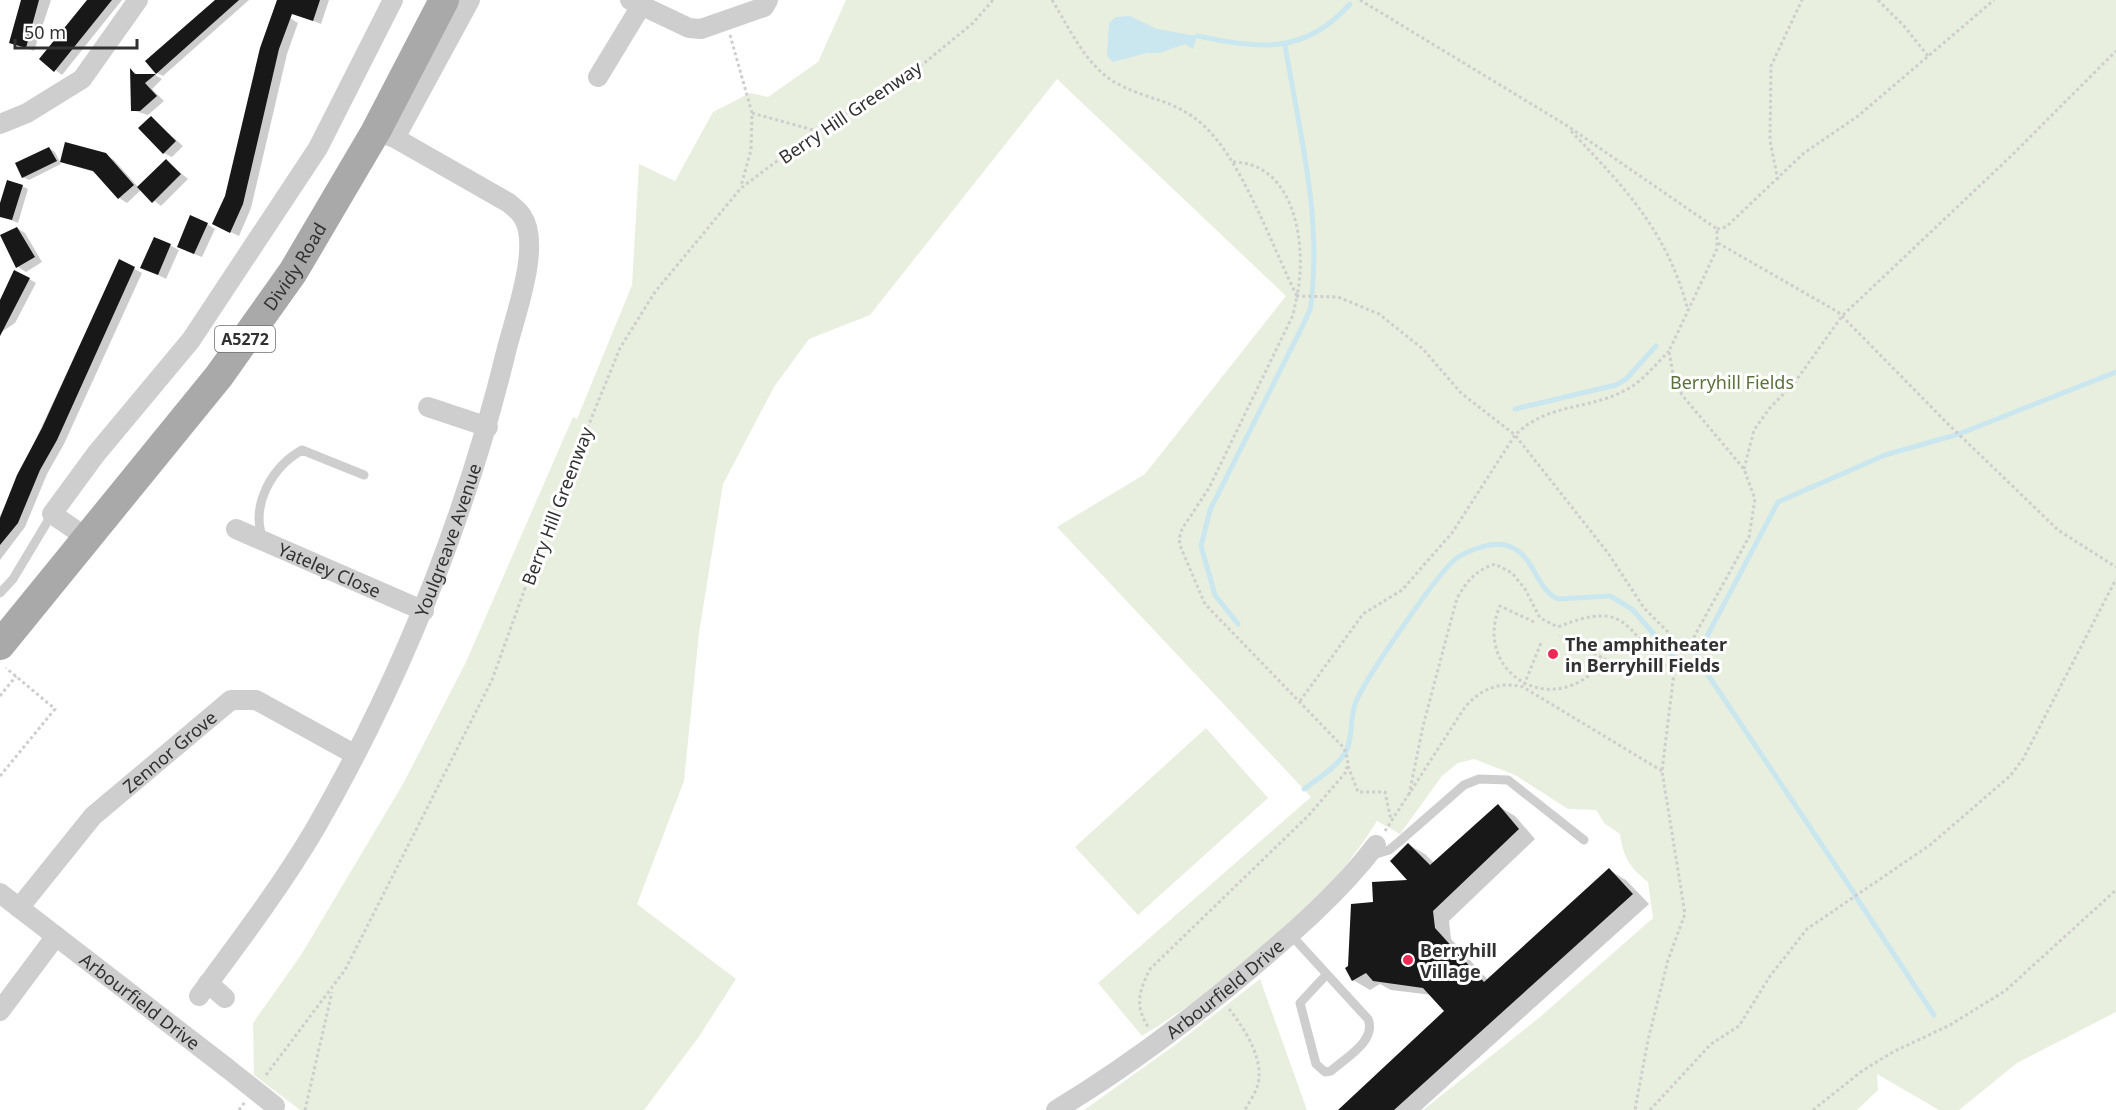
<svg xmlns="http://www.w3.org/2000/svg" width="2116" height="1110" font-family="'Noto Sans',sans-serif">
	<rect width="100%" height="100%" fill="#fff"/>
	<!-- green -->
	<path fill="#e9efde" d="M846 0H2116V1012L2017 1063 1959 1110H1939L1877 1074 1878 1090 1857 1110H1423L1540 1017 1653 918 1648 882C1630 868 1623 857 1620 834L1605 824 1596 810 1568 809 1515 775 1474 759 1458 763 1442 776 1400 834 1377 821C1323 909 1229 982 1142 1036L1098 983 1311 797 1057 527 1145 474 1286 296 1057 79 870 315 809 339 774 387 723 484 699 633 684 781 637 904 736 979 698 1038 644 1110H300L254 1075 253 1023 301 955 403 784 466 662 573 417 577 419 632 285 639 164 675 181 713 112 750 93 768 97 818 62Z
		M1206 728 1268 798 1138 915 1075 847Z
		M1260 979 1307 1110H1084L1175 1045Z"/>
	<!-- water -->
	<path fill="#cae6ef" d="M1130 16 1157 29 1197 36 1193 49 1185 44 1160 53H1147L1113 62 1107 56 1109 23 1116 17Z"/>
	<!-- shadow -->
	<path fill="#0003" d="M23 0H51L34 51 11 42Z
		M92 0H122L62 75 41 59Z
		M217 0H249L163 76 157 73Z
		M301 0H329L321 24 296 14Z
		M290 18 298 23 287 54 251 208 239 236 222 228 261 49Z
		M131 71 139 75H155L162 79 152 89 164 101 148 115 132 110Z
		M151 118 183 146 172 157 164 153Z
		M49 148 55 152 61 164 29 180 23 177Z
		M105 155 114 160 139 188 166 161 188 179 161 206 141 190 127 203 119 198 97 173 62 162Z
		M22 186 28 189 18 223 0 216V209Z
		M207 224 215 229 202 257 186 251Z
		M17 228 25 233 42 262 26 272 18 267 2 236Z
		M155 238 179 250 166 279 142 267Z
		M119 261 142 273 64 444 47 474 25 527 0 560V516Z
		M29 279 36 283 15 323 0 333V303Z
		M1498 806 1515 816 1535 839 1449 921 1451 939 1488 980 1609 870 1626 880 1649 904 1421 1110H1340L1447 1011 1432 995 1391 990 1380 984 1370 990 1353 980 1350 967 1374 903 1411 881 1409 845 1425 854 1434 863Z"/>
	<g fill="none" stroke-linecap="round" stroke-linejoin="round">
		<!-- stream -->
		<path stroke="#cae6ef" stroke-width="5" d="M1197 36C1258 48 1304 56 1350 4
			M1285 45C1298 124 1321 214 1312 294
			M1515 409 1616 385 1626 379 1656 346
			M1238 624 1215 595 1201 546 1210 510 1299 333 1310 310 1312 297
			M1696 657 1778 502 1885 455 1959 434 2116 372
			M1696 657 1856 896
			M1304 789C1317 779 1336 768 1345 753 1353 740 1350 719 1355 704 1363 682 1439 570 1457 558 1469 550 1491 542 1505 545 1535 552 1534 588 1558 599L1610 596 1632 609 1673 656
			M1856 897 1934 1015"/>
	</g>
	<!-- building -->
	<path fill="#181818" d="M21 0H39L26 48 9 43Z
		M87 0H112L54 72 39 59Z
		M215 0H239L156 74 145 61Z
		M277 0H320L313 21 292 14 279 49 243 204 230 233 212 224 225 196 260 48Z
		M130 68 135 74H156L145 83 157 96 140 111H131Z
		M151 116 176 141 163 154 138 128Z
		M65 142 106 153 134 185 118 199 93 171 60 162Z
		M49 147 57 161 22 178 15 163Z
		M166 159 181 174 152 203 137 187Z
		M7 180 23 185 12 220 0 217V203Z
		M190 215 208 223 194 254 177 247Z
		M17 227 35 257 16 268 0 235Z
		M154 237 171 244 158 275 140 268Z
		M119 259 135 267 57 440 40 470 18 523 0 545V518L17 475 42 428Z
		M14 270 30 278 0 336V300Z
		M1498 804 1519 829 1433 911 1435 928 1484 982 1609 868 1633 894 1394 1110H1338L1444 1011 1423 988 1373 981 1366 973 1352 981 1345 968 1348 966 1351 904 1373 902 1372 882 1407 880 1390 861 1408 843 1430 865Z"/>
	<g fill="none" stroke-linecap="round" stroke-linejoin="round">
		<!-- path -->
		<path stroke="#cecece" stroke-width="3" stroke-dasharray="3 3" stroke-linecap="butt" d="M1052 0C1070 29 1088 70 1120 85 1151 101 1173 99 1202 124 1242 159 1272 247 1297 296L1293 315 1209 488 1182 529 1179 539 1181 548 1205 604 1344 748 1348 760 1346 772 1309 815 1150 969C1139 991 1134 1006 1149 1028
			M1360 0 1566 125 1717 229V249L1669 351 1673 374 1682 395 1744 469 1755 499 1749 537 1674 673 1662 771 1685 914 1668 960 1648 1040 1635 1110
			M1878 0 1904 26 1928 56
			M730 35 752 113 751 150 741 186
			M752 113 817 131
			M1571 131C1625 188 1668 232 1688 311
			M1233 162C1297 163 1307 249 1297 296L1338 297 1379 314 1423 349 1461 393 1515 435 1608 553 1644 608 1686 650
			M1778 180 1770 141 1771 66 1802 0
			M1717 229 1726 227 1804 153 1858 116 1994 0
			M1718 243 1838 312 1945 421 2058 530 2116 567
			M1744 469 1754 430 1769 409 1795 382 1842 316 2009 158 2116 51
			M1534 622 1500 606C1471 672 1555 725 1605 659L1559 635
			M1524 685 1541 643
			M0 696 16 676
			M1300 701 1363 614 1402 590 1452 533 1515 435C1548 403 1587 410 1624 391 1641 383 1656 364 1669 351
			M1348 766 1358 792H1385L1391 820
			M0 776 55 709 6 668
			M1409 795 1423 726 1457 598C1467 581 1476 570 1495 564L1512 573 1525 589 1540 618 1558 627C1632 597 1623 633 1674 673
			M1385 831 1465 707C1481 689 1499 681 1523 687L1662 771
			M1229 1009C1244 1028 1264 1058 1258 1084 1256 1093 1249 1102 1245 1110
			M266 1075 345 970 492 680 547 527 620 348 655 292 741 188 817 131 906 78 973 23 993 0
			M239 1110 245 1102
			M305 1110 332 992
			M1650 1110 1711 1044 1739 1026 1770 976 1807 929 1930 845 2010 776 2023 759 2116 579
			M1813 1110 1862 1071 1893 1052 1950 1025 2005 991 2116 890"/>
		<!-- service -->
		<path stroke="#cecece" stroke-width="9" d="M263 539C250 505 272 467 302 450L364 475
			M0 593 13 579 52 514
			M1373 855 1389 850 1400 841 1464 785 1479 779 1508 780 1584 840
			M1291 935 1368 1019C1377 1041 1345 1058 1331 1071L1325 1072 1316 1064 1300 1003 1327 974"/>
		<!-- minor -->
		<g stroke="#cecece" stroke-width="20">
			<path d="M630 0 689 28 701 29 764 7 768 0"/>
			<path d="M598 77 641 6"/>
			<path d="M0 124 27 113 82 79 138 0"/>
			<path d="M395 138 470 0"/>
			<path d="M428 407 488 427"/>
			<path id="s1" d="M236 529 424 611"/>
			<path d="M87 538 52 514 96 454 191 340 318 148 393 0"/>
			<path id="s2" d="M0 893 227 1068"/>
			<path id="s3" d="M19 908 93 816 231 700H256L354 754"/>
			<path d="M208 983 225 998"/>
			<path id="s4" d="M199 996C239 942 280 888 315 829 402 678 466 517 507 348 515 316 542 244 522 216 519 211 513 207 509 203L395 138 376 131"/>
			<path d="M0 1011 56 936"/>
			<path id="s5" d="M1056 1110C1124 1069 1188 1021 1249 970 1294 932 1340 892 1376 845"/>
		</g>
		<!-- primary -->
		<path stroke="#a9a9a9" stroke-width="30" id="s6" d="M0 645 219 376 293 272 376 131 444 0"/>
		<!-- minor-bridge -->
		<path stroke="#cecece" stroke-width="20" d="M227 1068 275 1106"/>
	</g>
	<!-- markers -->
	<g fill="#f22954" stroke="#fff" stroke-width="2">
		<circle cx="1553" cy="654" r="6"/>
		<circle cx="1408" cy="960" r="6"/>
	</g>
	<g text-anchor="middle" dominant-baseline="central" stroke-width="6" stroke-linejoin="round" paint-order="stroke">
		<!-- shield labels -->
		<rect fill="#fff" stroke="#6f6f6f" stroke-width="1.5" x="215" y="326" width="60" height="26" rx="4.5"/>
		<g font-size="16" font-weight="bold" fill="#313131">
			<text x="245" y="339">A5272</text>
		</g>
		<!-- street labels -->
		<g font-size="18" fill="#313131" stroke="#fff">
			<text transform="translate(850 112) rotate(-34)">Berry Hill Greenway</text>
			<text stroke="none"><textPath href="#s6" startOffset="480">Dividy Road</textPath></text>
			<text transform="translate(557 506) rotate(-69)">Berry Hill Greenway</text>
			<text stroke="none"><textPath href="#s4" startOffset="522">Youlgreave Avenue</textPath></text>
			<text stroke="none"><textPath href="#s1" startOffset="102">Yateley Close</textPath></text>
			<text stroke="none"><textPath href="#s3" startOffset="218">Zennor Grove</textPath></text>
			<text stroke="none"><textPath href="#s5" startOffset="208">Arbourfield Drive</textPath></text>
			<text stroke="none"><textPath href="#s2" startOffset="177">Arbourfield Drive</textPath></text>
		</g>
		<!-- park labels -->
		<g font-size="18" fill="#5b713a" stroke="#fff">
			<text x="1732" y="382">Berryhill Fields</text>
		</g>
		<!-- poi labels -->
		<g font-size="18" font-weight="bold" fill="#313131" stroke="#fff" text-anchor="start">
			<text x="1565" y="644">The amphitheater<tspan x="1565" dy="21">in Berryhill Fields</tspan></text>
			<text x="1420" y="950">Berryhill<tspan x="1420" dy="21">Village</tspan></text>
		</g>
	</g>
	<!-- scale -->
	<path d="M15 39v9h122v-9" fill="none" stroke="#313131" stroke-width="3"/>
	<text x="24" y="39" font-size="18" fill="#313131" stroke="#ffffff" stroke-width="4.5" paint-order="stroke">50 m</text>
</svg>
